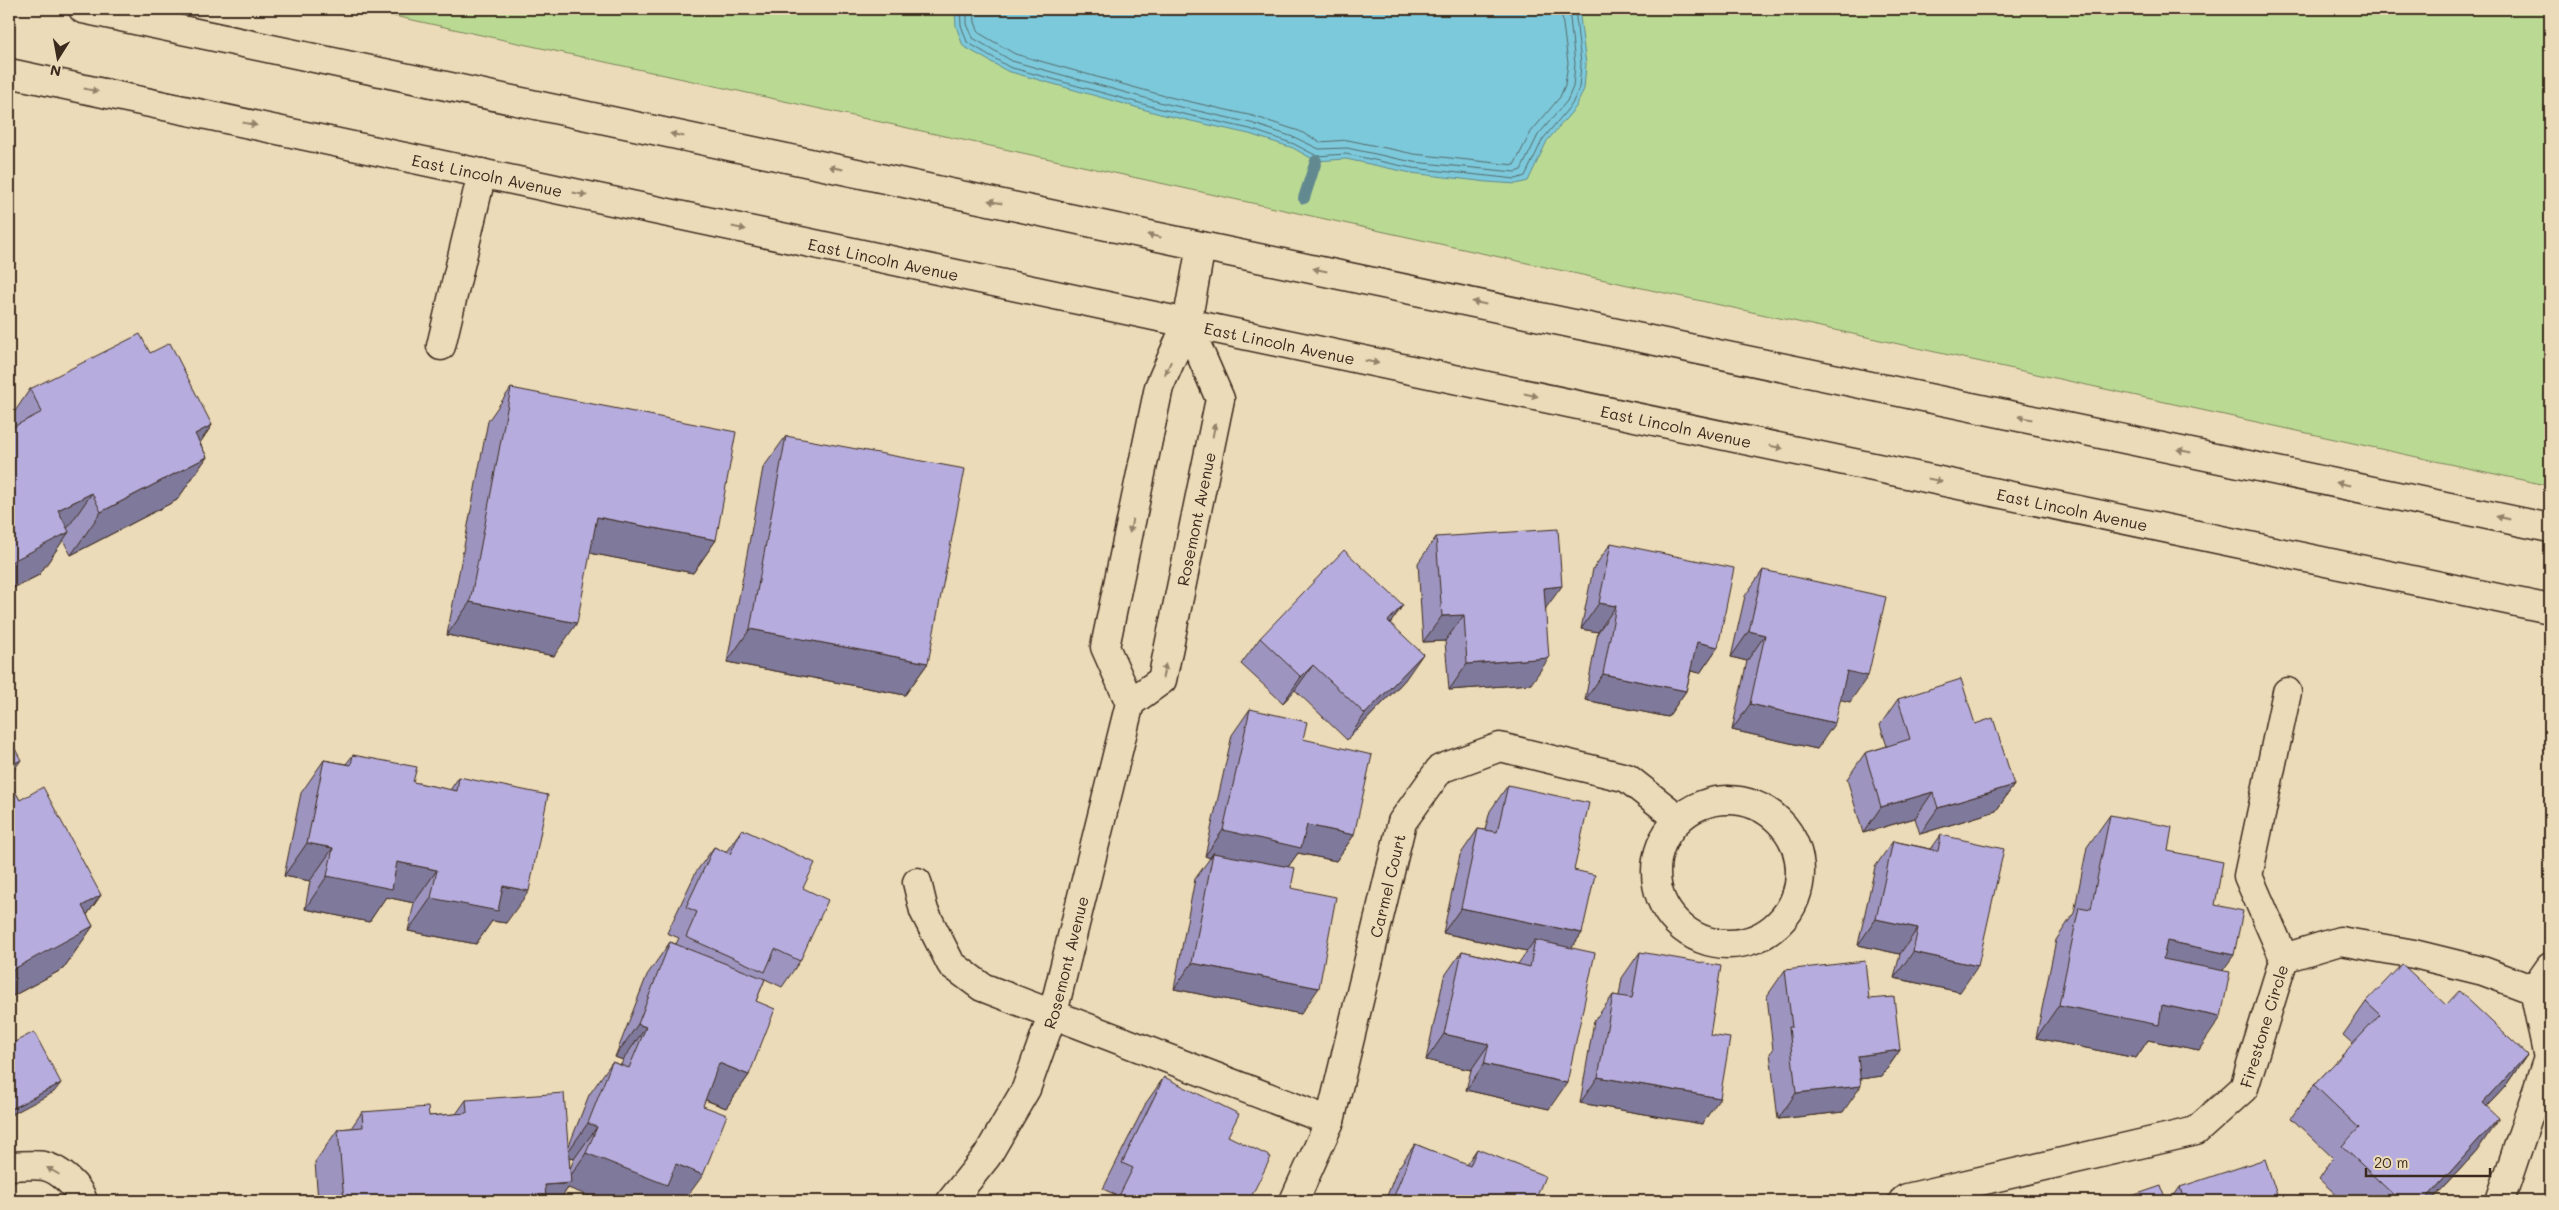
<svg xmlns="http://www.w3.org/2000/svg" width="2559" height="1210" font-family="Mali,sans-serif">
	<rect width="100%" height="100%" fill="#ecdbb8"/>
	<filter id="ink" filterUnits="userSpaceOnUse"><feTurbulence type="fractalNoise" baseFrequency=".02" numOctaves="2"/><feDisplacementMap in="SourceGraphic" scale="10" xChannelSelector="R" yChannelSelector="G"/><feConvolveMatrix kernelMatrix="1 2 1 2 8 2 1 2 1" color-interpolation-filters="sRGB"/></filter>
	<g filter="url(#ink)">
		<!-- green -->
		<path fill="#bada93" stroke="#7a8258" d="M362 9H2550V486Z"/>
		<!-- water -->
		<path fill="#7cc9db" stroke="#62898f" d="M955 9H1579L1586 64 1584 89 1576 107 1547 141 1528 181 1516 184 1487 182 1411 173 1346 159 1316 161 1293 148 1249 134 1160 114 1007 71 963 46 956 26Z"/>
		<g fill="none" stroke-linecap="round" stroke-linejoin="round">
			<!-- shore -->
			<path stroke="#556a6a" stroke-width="1" d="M960 9 961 25 967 42 1009 67 1161 109 1250 129 1294 144 1317 156 1346 154 1412 168 1516 179 1525 176 1543 139 1572 104 1579 88 1581 64 1575 9
				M967 9V24L973 38 1012 61 1163 103 1251 123 1296 138 1319 149 1347 148 1413 162 1515 172 1521 170 1538 135 1567 101 1573 87 1575 64 1569 9
				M974 9 975 22 979 33 1015 54 1165 96 1253 116 1299 131 1320 142 1348 140 1414 154 1514 165 1531 132 1560 97 1565 85 1568 63 1561 9"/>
			<!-- stream -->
			<path stroke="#62898f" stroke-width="12" d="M1304 198 1316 161"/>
			<defs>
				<g id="minor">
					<path d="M441 346 482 173"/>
					<path id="s1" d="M1130 703 1162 680 1220 399 1187 323"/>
					<circle cx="1728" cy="872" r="72"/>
					<path d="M917 882 924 911 951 964 982 987 1330 1121"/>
					<path d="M2284 958 2340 941 2414 954 2483 971 2534 990 2548 1058 2500 1201"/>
					<path d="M2284 958 2248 876 2287 692"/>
					<path d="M2534 990 2550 967"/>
					<path d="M9 1166C20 1166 33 1164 44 1166 59 1169 79 1187 83 1201"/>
					<path id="s2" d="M951 1201 987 1156 1026 1089 1053 1013 1130 703 1105 647 1159 387 1187 323 1201 246"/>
					<path id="s3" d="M1294 1201 1330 1121 1402 822 1440 769 1500 747 1627 778 1679 819"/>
					<path id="s4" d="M1903 1201 1907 1198 2196 1131 2244 1088 2284 958"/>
				</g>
				<g id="major">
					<path d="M83 9 1201 246 2550 528"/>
					<path id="s5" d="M9 73 1187 323 2550 609"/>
				</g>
			</defs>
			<!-- minor casing -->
			<use href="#minor" stroke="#3b2a1e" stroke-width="31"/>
			<!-- major casing -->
			<use href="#major" stroke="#3b2a1e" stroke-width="31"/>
			<!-- minor -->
			<use href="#minor" stroke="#ecdbb8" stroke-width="28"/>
			<!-- major -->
			<use href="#major" stroke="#ecdbb8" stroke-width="28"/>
		</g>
		<!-- wall -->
		<path fill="#9d95bf" stroke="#3b2a1e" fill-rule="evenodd" d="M150 353 212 425 200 443 207 457 177 500 71 555 63 540 39 575 9 590V420L30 389Z
			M511 388 716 540 693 573 590 553 554 656 447 635 488 421Z
			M786 436 928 663 905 695 727 662 763 468Z
			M1436 537 1546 609 1531 684 1449 690 1445 641 1423 642 1418 563Z
			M1611 543 1718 647 1700 673 1691 671 1686 691 1668 717 1585 700 1598 632 1581 629 1593 569Z
			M1763 570 1850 702 1841 699 1817 749 1732 730 1747 661 1731 657 1745 596Z
			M1403 605 1390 623 1405 680 1347 740 1295 690 1283 703 1241 664 1260 638Z
			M1898 699 1975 724 2014 785 1996 811 1920 834 1915 818 1863 833 1847 779 1865 753 1887 746 1880 725Z
			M1250 709 1303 739 1354 835 1336 861 1298 853 1288 867 1291 888 1301 1014 1174 989 1195 879 1210 858 1205 856 1232 735Z
			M353 755 413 782 450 790 459 777 506 923 492 921 476 944 408 931 414 903 386 897 369 922 305 909 310 881 284 876 301 793 324 760 346 764Z
			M9 781 20 800 101 895 87 915 93 926 63 969 9 998Z
			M1508 785 1574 870 1582 933 1572 947 1549 1109 1466 1090 1471 1070 1426 1060 1444 977 1462 951 1518 964 1527 951 1443 933 1460 855 1478 829 1485 830 1490 811Z
			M2110 815 2168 851 2215 905 2223 971 2199 1050 2148 1040 2136 1058 2036 1038 2056 940 2074 913 2087 847Z
			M742 829 803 888 800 961 782 987 765 979 756 1001 749 1075 726 1108 705 1100 658 1199 568 1188 559 1201H318L315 1162 338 1129 351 1128 362 1112 429 1116 456 1114 466 1100 568 1148 589 1095 612 1062 621 1065 623 1060 615 1057 647 975 670 942 676 944 679 938 667 933 696 872 714 847 726 852ZM569 1158 574 1159 570 1169Z
			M1941 835 1960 992 1894 978 1900 954 1858 945 1875 867 1893 841 1931 849Z
			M1640 952 1702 1124 1580 1103 1594 1021 1613 995 1619 996 1622 978Z
			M1785 970 1869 999 1900 1050 1882 1076 1860 1079 1843 1112 1778 1119 1770 1053 1773 1050 1767 996Z
			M2366 1002 2446 1005 2527 1055 2504 1088 2487 1106 2477 1151 2431 1201H2343L2319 1179 2333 1158 2291 1118 2314 1085 2353 1044 2343 1035Z
			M1164 1077 1228 1136 1249 1201H1111L1114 1194 1103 1189 1146 1103Z
			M1415 1144 1466 1165 1477 1149 1535 1201H1385L1397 1170Z
			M2180 1187 2279 1201H2170Z"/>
		<!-- shaded-wall -->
		<path fill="#7f799b" stroke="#3b2a1e" d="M212 425 182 468 195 434Z
			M207 457 177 500 71 555 101 512Z
			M92 493 62 536 69 532 39 575 9 590V563L58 510Z
			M597 517 716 540 693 573 574 550Z
			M1562 586 1543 612 1544 588Z
			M470 602 577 623 554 656 447 635Z
			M1599 603 1616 606 1598 632 1581 629Z
			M1403 605 1385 631 1388 621Z
			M1464 615 1445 641 1423 642 1442 616Z
			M750 629 928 663 905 695 727 662Z
			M1749 631 1765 635 1747 661 1731 657Z
			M1697 642 1718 647 1700 673 1678 668Z
			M1423 654 1405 680 1347 740 1365 714Z
			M1549 658 1531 684 1449 690 1467 664Z
			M1313 665 1295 690 1283 703 1301 677Z
			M1847 671 1868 676 1850 702 1829 697Z
			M1603 674 1686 691 1668 717 1585 700Z
			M1750 704 1835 723 1817 749 1732 730Z
			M21 760 9 777V766Z
			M2014 785 1996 811 1920 834 1938 808Z
			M1933 792 1915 818 1863 833 1881 807Z
			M1307 825 1354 835 1336 861 1298 853 1283 874 1213 853 1210 858 1205 856 1223 830Z
			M307 843 333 848 310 881 284 876Z
			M397 862 437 870 414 903 386 897 369 922 305 909 327 876Z
			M503 886 529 891 506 923 492 921 476 944 408 931 431 898Z
			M101 895 71 937 93 926 63 969 9 998V974L12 970 82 906Z
			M1461 908 1582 933 1564 959 1535 940 1527 951 1443 933Z
			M1876 919 1918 928 1900 954 1858 945Z
			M2167 941 2234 955 2211 987 2144 974Z
			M1913 952 1978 966 1960 992 1894 978Z
			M1192 963 1319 988 1301 1014 1174 989Z
			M2059 1005H2162L2221 1017 2199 1050 2148 1040 2136 1058 2036 1038Z
			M638 1024 646 1027 623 1060 615 1057Z
			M1444 1034 1489 1044 1471 1070 1426 1060Z
			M1900 1050 1882 1076 1839 1082 1858 1056Z
			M2527 1055 2504 1088 2460 1135 2483 1103Z
			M719 1063 749 1075 726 1108 696 1096Z
			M1484 1064 1567 1083 1549 1109 1466 1090Z
			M1598 1077 1720 1098 1702 1124 1580 1103Z
			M61 1083 54 1092 9 1116V1110Z
			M1861 1086 1843 1112 1778 1119 1796 1093Z
			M2499 1118 2477 1151 2431 1201H2424Z
			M588 1123 597 1127 574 1159 565 1156Z
			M586 1153 676 1164 703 1175 684 1201H664L658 1199 656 1201H602L568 1188 559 1201H534L545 1185 565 1184Z"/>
		<!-- building -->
		<path fill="#b6adde" stroke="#3b2a1e" d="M140 334 150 353 170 343 212 425 195 434 207 457 101 512 92 493 58 510 69 532 9 563V423L11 428 42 412 30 389Z
			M511 388 736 432 716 540 597 517 577 623 470 602Z
			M786 436 965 469 928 663 750 629Z
			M1558 529 1562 586 1544 588 1549 658 1467 664 1464 615 1442 616 1436 537Z
			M1611 543 1734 568 1718 647 1697 642 1686 691 1603 674 1616 606 1599 603Z
			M1344 550 1403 605 1388 621 1423 654 1365 714 1313 665 1301 677 1260 638Z
			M1763 570 1886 597 1868 676 1847 671 1835 723 1750 704 1765 635 1749 631Z
			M1961 679 1975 724 1993 718 2014 785 1938 808 1933 792 1881 807 1865 753 1910 739 1898 699Z
			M1250 709 1307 722 1303 739 1372 755 1354 835 1307 825 1301 848 1223 830Z
			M9 738 21 760 9 766Z
			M353 755 417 767 413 782 457 791 459 777 548 795 529 891 503 886 498 911 431 898 437 870 397 862 392 889 327 876 333 848 307 843 324 760 351 765Z
			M9 781 20 800 43 787 101 895 82 906 93 926 12 970 9 964Z
			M1508 785 1589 803 1574 870 1595 875 1582 933 1461 908 1478 829 1497 832Z
			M2110 815 2172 827 2168 851 2223 862 2215 905 2243 911 2234 955 2167 941 2163 959 2230 972 2221 1017 2162 1005 2159 1025 2059 1005 2079 907 2091 909Z
			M742 829 815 863 803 888 828 900 800 961 775 949 765 972 686 937 697 912 686 907 714 847 730 854Z
			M1941 835 2004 849 1978 966 1913 952 1918 928 1876 919 1893 841 1938 851Z
			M1213 853 1295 868 1291 888 1336 897 1319 988 1192 963Z
			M1535 940 1595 953 1567 1083 1484 1064 1489 1044 1444 1034 1462 951 1530 967Z
			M670 942 765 979 756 1001 775 1009 749 1075 719 1063 703 1106 727 1115 703 1175 676 1164 667 1185 586 1153 597 1127 588 1123 612 1062 629 1068 646 1027 638 1024Z
			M1640 952 1721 966 1710 1035 1730 1038 1720 1098 1598 1077 1613 995 1632 998Z
			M1865 961 1869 999 1894 997 1900 1050 1858 1056 1861 1086 1796 1093 1789 1027H1792L1785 970Z
			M2402 964 2446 1005 2459 991 2527 1055 2483 1103 2499 1118 2424 1201H2400L2342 1146 2359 1128 2314 1085 2380 1015 2366 1002Z
			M34 1032 61 1083 9 1110V1045Z
			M1164 1077 1239 1114 1228 1136 1271 1157 1249 1201H1130L1119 1196 1133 1168 1122 1163Z
			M564 1093 571 1183 545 1185 546 1201H344L338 1129 363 1127 362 1112 428 1107 429 1116 467 1113 466 1100Z
			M1415 1144 1470 1166 1477 1149 1545 1176 1535 1201H1392Z
			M2265 1159 2279 1201H2184L2180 1187Z
			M2161 1186 2166 1201H2117Z"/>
		<!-- one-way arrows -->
		<defs><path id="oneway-solid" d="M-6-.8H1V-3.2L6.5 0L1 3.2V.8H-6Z" transform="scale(1.25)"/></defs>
		<g fill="#94826b">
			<use href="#oneway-solid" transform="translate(91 90) rotate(12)"/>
			<use href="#oneway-solid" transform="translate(250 124) rotate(12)"/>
			<use href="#oneway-solid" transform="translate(677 135) rotate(-168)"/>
			<use href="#oneway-solid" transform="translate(836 168) rotate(-168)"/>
			<use href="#oneway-solid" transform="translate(580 194) rotate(12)"/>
			<use href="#oneway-solid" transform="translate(995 202) rotate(-168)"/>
			<use href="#oneway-solid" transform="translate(739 228) rotate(12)"/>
			<use href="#oneway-solid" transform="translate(1154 236) rotate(-168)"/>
			<use href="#oneway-solid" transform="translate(1320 270) rotate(-168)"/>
			<use href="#oneway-solid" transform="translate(1479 303) rotate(-168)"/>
			<use href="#oneway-solid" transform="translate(1372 362) rotate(12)"/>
			<use href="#oneway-solid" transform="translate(1168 368) rotate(114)"/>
			<use href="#oneway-solid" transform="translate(1531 395) rotate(12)"/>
			<use href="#oneway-solid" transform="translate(2025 418) rotate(-168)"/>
			<use href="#oneway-solid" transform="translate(1214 430) rotate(-79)"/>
			<use href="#oneway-solid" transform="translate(1776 447) rotate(12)"/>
			<use href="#oneway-solid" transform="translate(2184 451) rotate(-168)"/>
			<use href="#oneway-solid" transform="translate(1935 480) rotate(12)"/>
			<use href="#oneway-solid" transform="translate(2343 484) rotate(-168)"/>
			<use href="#oneway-solid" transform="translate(2503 518) rotate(-168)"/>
			<use href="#oneway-solid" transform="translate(1131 526) rotate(102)"/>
			<use href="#oneway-solid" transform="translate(1164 671) rotate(-78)"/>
			<use href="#oneway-solid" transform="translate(53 1171) rotate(-150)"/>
		</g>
	</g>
	<g text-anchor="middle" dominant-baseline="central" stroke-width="4.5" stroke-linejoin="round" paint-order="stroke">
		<!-- street labels -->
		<g font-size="16" fill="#3b2a1e" stroke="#ecdbb8">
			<text stroke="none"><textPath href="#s5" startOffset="489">East Lincoln Avenue</textPath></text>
			<text stroke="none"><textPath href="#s5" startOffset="894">East Lincoln Avenue</textPath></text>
			<text stroke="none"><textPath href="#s5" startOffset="1299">East Lincoln Avenue</textPath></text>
			<text stroke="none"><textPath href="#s5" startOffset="1704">East Lincoln Avenue</textPath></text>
			<text stroke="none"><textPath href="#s5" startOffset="2109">East Lincoln Avenue</textPath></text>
			<text stroke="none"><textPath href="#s1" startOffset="204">Rosemont Avenue</textPath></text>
			<text stroke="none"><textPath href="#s3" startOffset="330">Carmel Court</textPath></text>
			<text stroke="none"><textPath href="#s2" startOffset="268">Rosemont Avenue</textPath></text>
			<text stroke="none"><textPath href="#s4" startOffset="431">Firestone Circle</textPath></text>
		</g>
	</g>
	<!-- margin -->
	<rect width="2559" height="1210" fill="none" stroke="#ecdbb8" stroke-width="30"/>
	<rect x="15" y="15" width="2529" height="1180" fill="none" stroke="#3b2a1e" stroke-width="2" filter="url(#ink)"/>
	<!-- north arrow -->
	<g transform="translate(58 58) rotate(191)" stroke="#ecdbb8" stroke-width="4" paint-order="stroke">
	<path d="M0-4L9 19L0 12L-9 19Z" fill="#3b2a1e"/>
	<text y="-8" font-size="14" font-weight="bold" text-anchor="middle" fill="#3b2a1e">N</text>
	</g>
	<!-- scale -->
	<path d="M2366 1168v8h124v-8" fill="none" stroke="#3b2a1e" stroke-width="2.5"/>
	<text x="2374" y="1168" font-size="15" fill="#3b2a1e" stroke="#ecdbb8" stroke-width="4" paint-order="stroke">20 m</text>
</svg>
